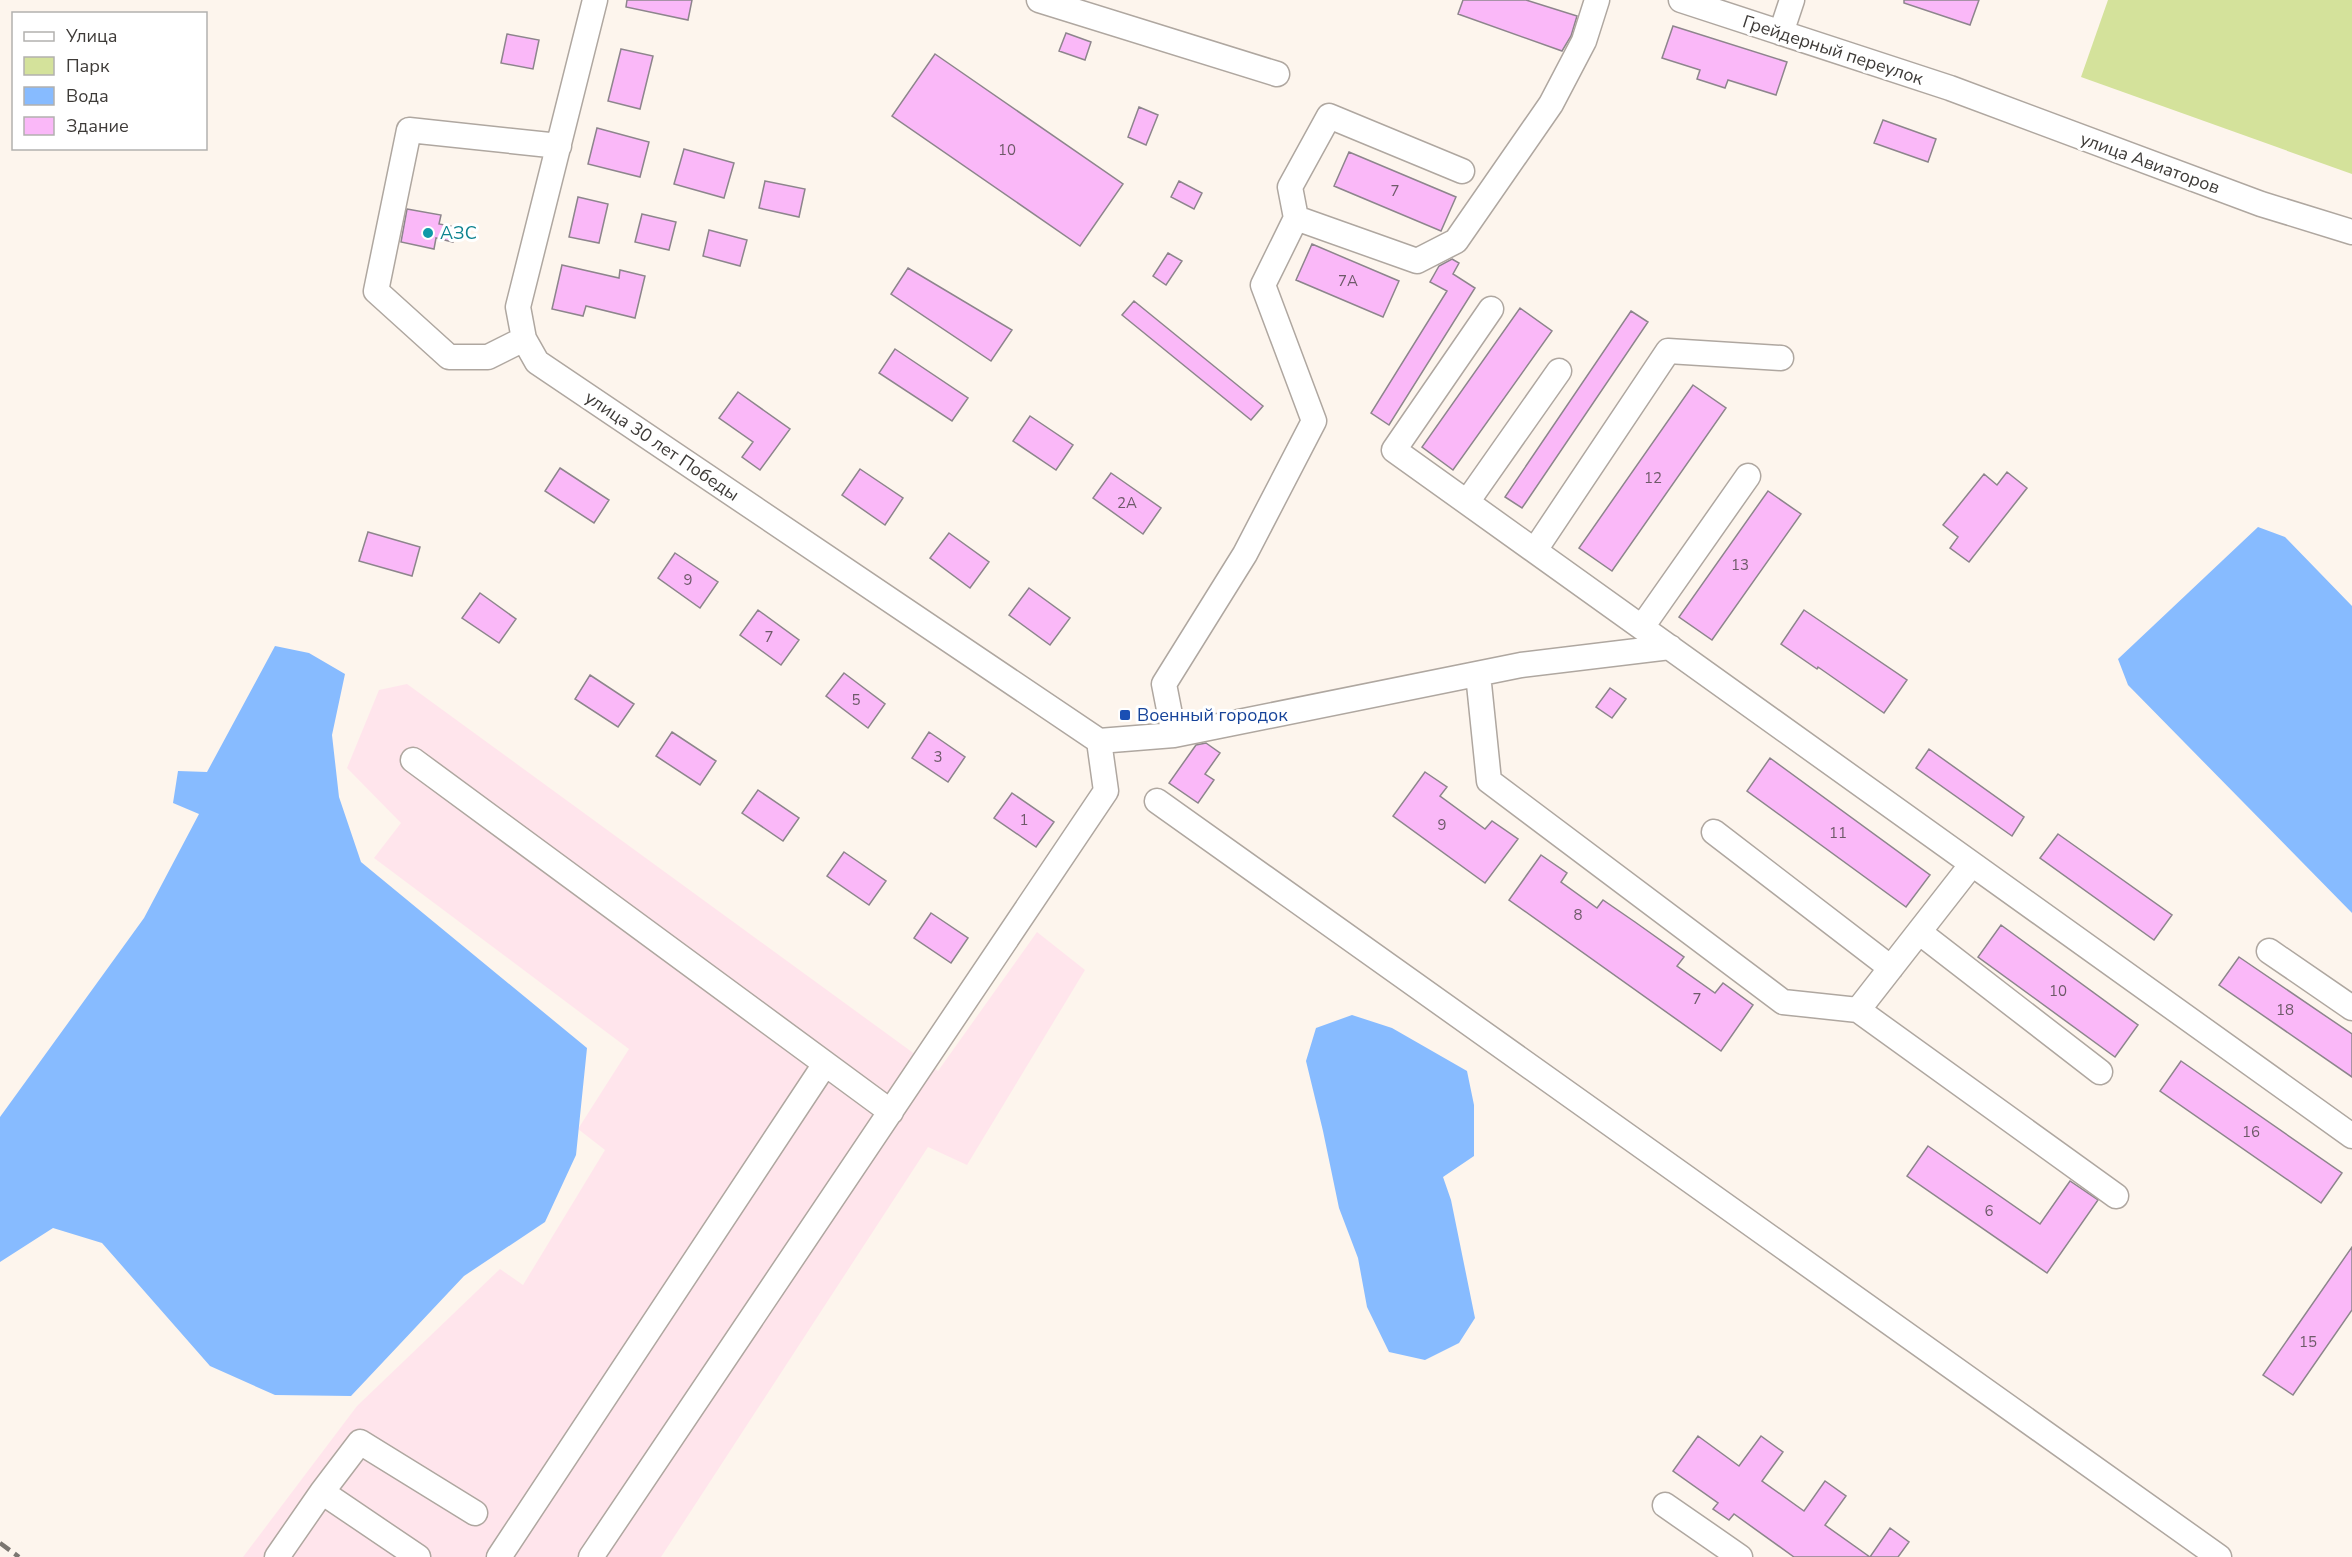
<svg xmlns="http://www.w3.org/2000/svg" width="2352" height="1557" font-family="'Nunito Sans',sans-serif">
	<rect width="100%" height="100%" fill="#fdf5ed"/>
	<!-- industrial -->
	<path fill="#ffe5ec" d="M407 684 938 1071 1037 932 1085 970 967 1165 928 1147 661 1557H243L357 1406 500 1269 523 1285 605 1150 578 1129 629 1049 374 858 401 823 347 768 379 690Z"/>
	<!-- green -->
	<path fill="#d4e29b" d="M2108 0H2352V174L2081 77Z"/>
	<!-- water -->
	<path fill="#87bbff" d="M2258 527 2285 537 2352 606V913L2128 685 2118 659Z
		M275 646 309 653 345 674 332 735 339 797 361 862 587 1048 576 1155 545 1222 464 1276 351 1396 275 1395 210 1366 102 1243 53 1228 0 1262V1117L144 918 199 814 173 803 178 771 207 772Z
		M1352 1015 1392 1028 1467 1071 1474 1105V1156L1443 1177 1451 1200 1475 1318 1459 1343 1425 1360 1389 1352 1367 1307 1358 1258 1339 1208 1323 1131 1306 1061 1316 1028Z"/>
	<!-- building -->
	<path fill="#fab8f8" stroke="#8d858c" stroke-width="1.5" d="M627 0H692L688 20 626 7Z
		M1463 0H1526L1577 16 1571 36 1562 51 1458 14Z
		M1904 0H1979L1970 25 1904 3Z
		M1673 26 1787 62 1776 95 1728 80 1725 88 1697 79 1700 70 1662 58Z
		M1066 33 1091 42 1085 60 1059 51Z
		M507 34 539 40 533 69 501 63Z
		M621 49 653 56 640 109 608 101Z
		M935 54 1123 184 1080 246 892 116Z
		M1139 107 1158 115 1146 145 1128 137Z
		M1883 120 1936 139 1928 162 1874 143Z
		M597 128 649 142 640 177 588 164Z
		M684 149 734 163 724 198 674 184Z
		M1349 152 1456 197 1441 231 1334 186Z
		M765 181 805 189 799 217 759 208Z
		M1179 181 1202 193 1194 209 1171 197Z
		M578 197 608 204 599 243 569 237Z
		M407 209 441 215 439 224 456 227 453 242 436 238 434 249 401 242Z
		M642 214 676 222 669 250 635 242Z
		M709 230 747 240 740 266 703 256Z
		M1312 244 1399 281 1383 317 1296 280Z
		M1168 253 1182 261 1166 285 1153 276Z
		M1452 259 1459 263 1453 274 1475 288 1389 425 1371 413 1447 291 1430 282 1439 266Z
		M562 265 619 278 620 270 645 276 635 318 586 306 583 316 552 309Z
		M908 268 1012 330 991 361 891 294Z
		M1134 301 1263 406 1251 420 1122 315Z
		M1520 308 1552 331 1453 470 1422 447Z
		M1631 311 1648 322 1522 508 1505 497Z
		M895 349 968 398 952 421 879 373Z
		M1693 385 1726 408 1612 571 1579 548Z
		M738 392 790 429 760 470 742 457 753 442 719 418Z
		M1030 416 1073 445 1056 470 1013 441Z
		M560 468 609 500 594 523 545 491Z
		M860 469 903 498 885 525 842 495Z
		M2007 472 2027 488 1969 562 1950 548 1958 537 1943 525 1984 474 1997 485Z
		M1111 473 1161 508 1143 534 1093 498Z
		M1768 491 1801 514 1712 640 1679 617Z
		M368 532 420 547 412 576 359 561Z
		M949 533 989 562 970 588 930 558Z
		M675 553 718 582 700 608 658 578Z
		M1029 588 1070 618 1050 645 1009 615Z
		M480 593 516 619 499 643 462 618Z
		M758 610 799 640 781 665 740 635Z
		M1804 610 1907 680 1884 713 1818 667 1817 669 1781 644Z
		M844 673 885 704 868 728 826 696Z
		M590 675 634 704 618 727 575 699Z
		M1610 688 1626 699 1612 718 1596 707Z
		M672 732 716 761 700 785 656 756Z
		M929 732 965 757 948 782 912 758Z
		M1206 743 1220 753 1205 774 1214 780 1198 803 1169 783 1196 745Z
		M1929 749 2024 817 2012 836 1916 768Z
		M1770 758 1930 875 1906 907 1747 791Z
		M1425 772 1447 787 1440 796 1485 829 1492 821 1518 839 1485 883 1393 816Z
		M758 790 799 818 783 841 742 813Z
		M1012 793 1054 822 1036 847 994 818Z
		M2058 834 2172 915 2154 940 2040 858Z
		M844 852 886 881 869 905 827 876Z
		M1541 855 1567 873 1561 882 1597 908 1603 900 1635 922 1684 957 1677 966 1715 993 1723 983 1753 1005 1721 1051 1509 900Z
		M931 913 968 938 951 963 914 938Z
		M2001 925 2138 1025 2115 1057 1978 957Z
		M2239 957 2352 1034V1077L2219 985Z
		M2181 1061 2342 1173 2321 1203 2160 1091Z
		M1928 1146 2040 1224 2070 1181 2098 1200 2047 1273 1907 1176Z
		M2352 1247V1310L2293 1395 2263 1375Z
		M1698 1436 1739 1466 1761 1436 1783 1452 1762 1481 1804 1511 1825 1481 1846 1496 1825 1525 1870 1557 1890 1528 1909 1542 1898 1557H1794L1734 1514 1729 1520 1713 1509 1718 1503 1673 1471Z"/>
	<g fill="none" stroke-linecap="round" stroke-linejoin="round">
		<defs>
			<path id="minor" d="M595 0 518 307 524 339 537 362 1099 741
				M1039 0 1277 74
				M1681 0 1950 88 2261 204 2352 232
				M1781 33 1792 0
				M1296 218 1290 187 1329 116 1462 171
				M1491 309 1394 450 2352 1136
				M524 339 488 357H449L376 291 409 130 559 146
				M1467 502 1559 371
				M1535 550 1668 351 1781 358
				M1642 627 1748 476
				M1478 674 1489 781 1783 1002 1858 1010
				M1174 735 1164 684 1245 554 1314 421 1263 285 1296 218 1417 261 1456 241 1551 104 1584 41 1597 0
				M1099 741 1174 735 1521 665 1670 647
				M413 760 891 1112
				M1157 801 2219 1557
				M1714 832 1891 968
				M1972 864 1858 1010 2116 1196
				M1919 932 2100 1072
				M2269 951 2352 1008
				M322 1492 418 1557
				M1665 1505 1740 1557
				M277 1557 322 1492 360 1442 475 1513
				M499 1557 825 1064
				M591 1557 1106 791 1099 741"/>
		</defs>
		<!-- minor casing -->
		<use href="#minor" stroke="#afa7a0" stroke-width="27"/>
		<!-- minor -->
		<use href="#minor" stroke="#fff" stroke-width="24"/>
		<!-- rail -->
		<path stroke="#7b7671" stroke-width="4.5" stroke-dasharray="12 6" stroke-linecap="butt" d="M0 1543 19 1557"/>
	</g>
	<!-- markers -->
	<circle fill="#0f9aa8" stroke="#fff" stroke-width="2" cx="428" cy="233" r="6"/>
	<rect fill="#1a4fb4" stroke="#fff" stroke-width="2" x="1119" y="709" width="12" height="12" rx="3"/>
	<g text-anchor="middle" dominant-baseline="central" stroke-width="6" stroke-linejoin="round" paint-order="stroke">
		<!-- number labels -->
		<g font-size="15" fill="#6d5a68">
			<text x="1007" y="150">10</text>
			<text x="1395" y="191">7</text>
			<text x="1348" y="281">7А</text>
			<text x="1653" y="478">12</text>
			<text x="1127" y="503">2А</text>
			<text x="1740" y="565">13</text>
			<text x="688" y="580">9</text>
			<text x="769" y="637">7</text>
			<text x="856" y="700">5</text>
			<text x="938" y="757">3</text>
			<text x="1024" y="820">1</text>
			<text x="1442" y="825">9</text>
			<text x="1838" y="833">11</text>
			<text x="1578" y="915">8</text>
			<text x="2058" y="991">10</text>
			<text x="1697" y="999">7</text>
			<text x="2285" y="1010">18</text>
			<text x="2251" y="1132">16</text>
			<text x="1989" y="1211">6</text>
			<text x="2308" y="1342">15</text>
		</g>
		<!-- street labels -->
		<g font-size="18" fill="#3e3b38" stroke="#fff">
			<text transform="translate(1833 50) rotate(18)">Грейдерный переулок</text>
			<text transform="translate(2150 163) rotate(20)">улица Авиаторов</text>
			<text transform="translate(662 446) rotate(34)">улица 30 лет Победы</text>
		</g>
		<!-- culture labels -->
		<g font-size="18" fill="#0d838f" stroke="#fff" text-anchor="start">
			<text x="440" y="233">АЗС</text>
		</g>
		<!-- transit labels -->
		<g font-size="18" fill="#164399" stroke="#fff" text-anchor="start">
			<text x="1137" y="715">Военный городок</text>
		</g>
	</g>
	<!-- legend -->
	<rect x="12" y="12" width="195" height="138" fill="#ffffff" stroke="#b2b1af" stroke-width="1.5"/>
	<rect x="24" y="32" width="30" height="9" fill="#ffffff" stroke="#b2b1af" stroke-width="1.5"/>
	<text x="66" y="42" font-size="18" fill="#3e3b38">Улица</text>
	<rect x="24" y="57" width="30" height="18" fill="#d4e29b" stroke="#b2b1af" stroke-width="1.5"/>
	<text x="66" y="72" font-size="18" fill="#3e3b38">Парк</text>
	<rect x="24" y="87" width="30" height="18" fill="#87bbff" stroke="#b2b1af" stroke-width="1.5"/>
	<text x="66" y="102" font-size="18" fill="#3e3b38">Вода</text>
	<rect x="24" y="117" width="30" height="18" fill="#fab8f8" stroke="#b2b1af" stroke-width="1.5"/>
	<text x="66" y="132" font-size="18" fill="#3e3b38">Здание</text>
</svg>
